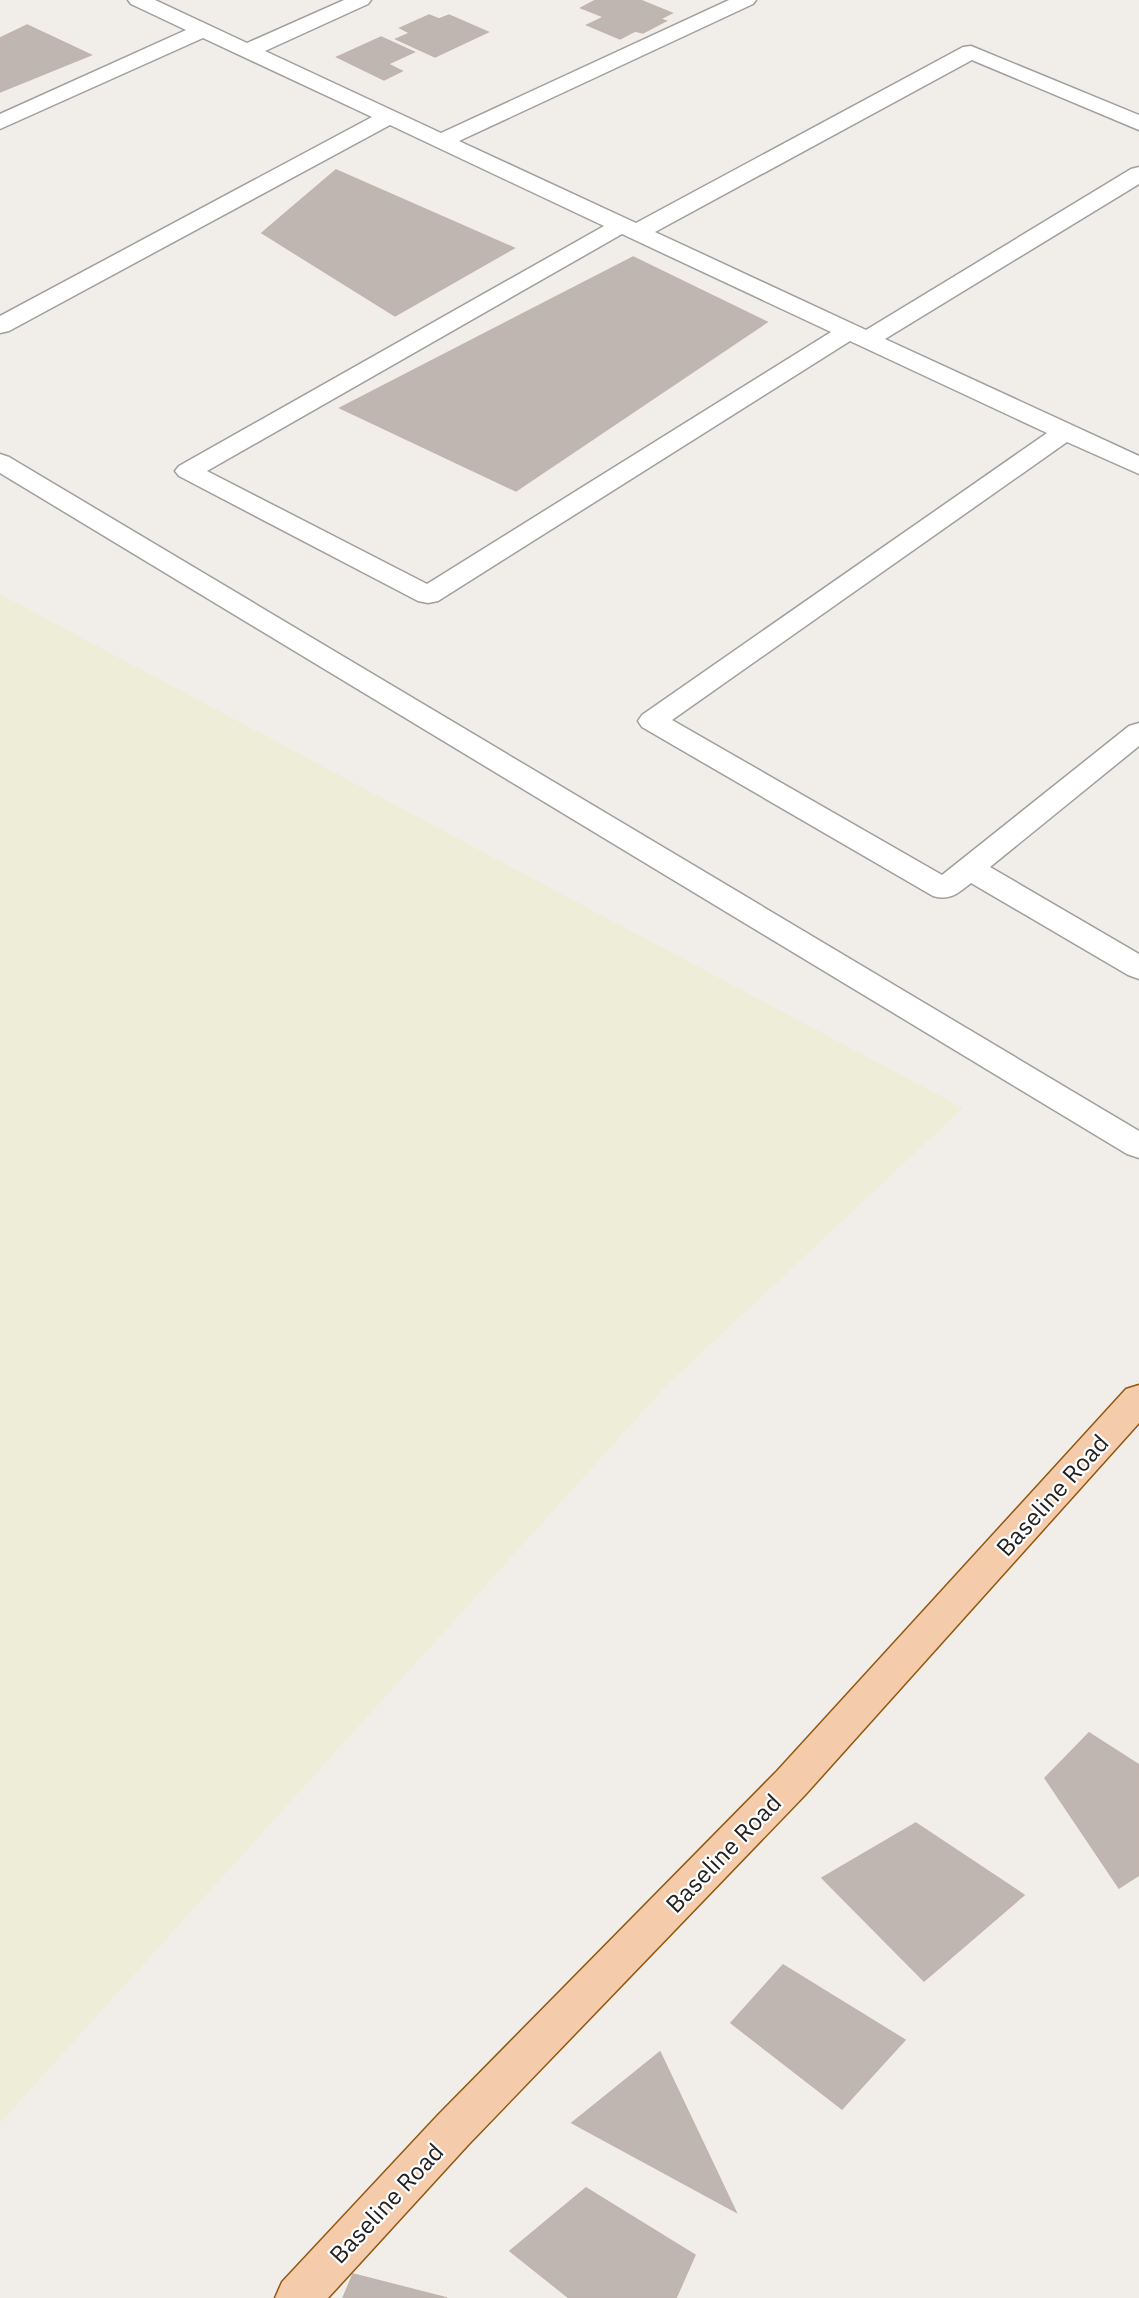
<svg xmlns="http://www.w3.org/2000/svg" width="1139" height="2298" font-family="'IBM Plex Sans',sans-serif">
	<rect width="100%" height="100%" fill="#f1eeea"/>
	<!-- farmland -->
	<path fill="#eeedd7" d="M0 594 963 1108 666 1386 0 2123Z"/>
	<!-- building -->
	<path fill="#bfb6b2" stroke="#c2b4ad" stroke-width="1.5" d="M596 0H640L672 13 660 19 666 21 643 33 635 31 620 39 587 25 604 17 581 8Z
		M429 15 439 19 449 15 488 32 435 57 396 39 410 33 400 28Z
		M27 25 91 55 0 92V38Z
		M381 37 414 52 388 64 402 71 384 80 337 57Z
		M336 170 514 248 395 316 262 233Z
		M633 257 767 322 516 491 340 408Z
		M1089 1733 1139 1765V1875L1119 1888 1045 1778Z
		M916 1823 1024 1895 924 1981 822 1878Z
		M783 1965 905 2040 842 2109 731 2023Z
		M660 2052 736 2212 572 2123Z
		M586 2188 695 2255 676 2298H569L510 2251Z
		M353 2274 447 2298H343Z"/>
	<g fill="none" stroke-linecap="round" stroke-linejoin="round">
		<defs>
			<path id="street" d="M128 0H155L247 43 344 0H371L368 4 265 51 441 133 729 0H756L753 4 459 141 636 223 963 47 971 46 1139 115V130L972 60 655 232 866 330 1131 169 1139 167V184L885 339 1139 456V474L1067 442 672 720 942 875 1129 726 1139 723V746L990 867 1139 954V979L1128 975 971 883C958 893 951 901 933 896L642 727 638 721 642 715 1047 433 850 341 438 601 428 603 418 601 179 476 175 471 179 466 604 226 390 125 9 331 0 333V316L372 117 203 38 0 129V114L186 30 131 4ZM622 234 831 332 427 584 207 471Z
				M0 454 9 457 1139 1131V1158L1127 1154 0 473Z"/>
			<path id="primary" d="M1139 1385V1423L805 1795 468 2145 328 2298H275L282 2282 438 2115 777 1771 1126 1389Z"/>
		</defs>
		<!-- street casing -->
		<use href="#street" stroke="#9f9f9f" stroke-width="3"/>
		<!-- primary casing -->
		<use href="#primary" stroke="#92570d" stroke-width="3"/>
		<!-- street -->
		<use href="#street" fill="#fff" fill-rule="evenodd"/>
		<!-- primary -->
		<use href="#primary" fill="#f5ccab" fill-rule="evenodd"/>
	</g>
	<g text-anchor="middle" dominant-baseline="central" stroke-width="4.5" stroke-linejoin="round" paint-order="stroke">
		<!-- near-street labels -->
		<g font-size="24" fill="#222" stroke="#fff">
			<text transform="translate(1052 1495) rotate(-48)">Baseline Road</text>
			<text transform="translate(723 1853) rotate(-46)">Baseline Road</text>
			<text transform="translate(386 2203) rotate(-47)">Baseline Road</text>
		</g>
	</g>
</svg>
